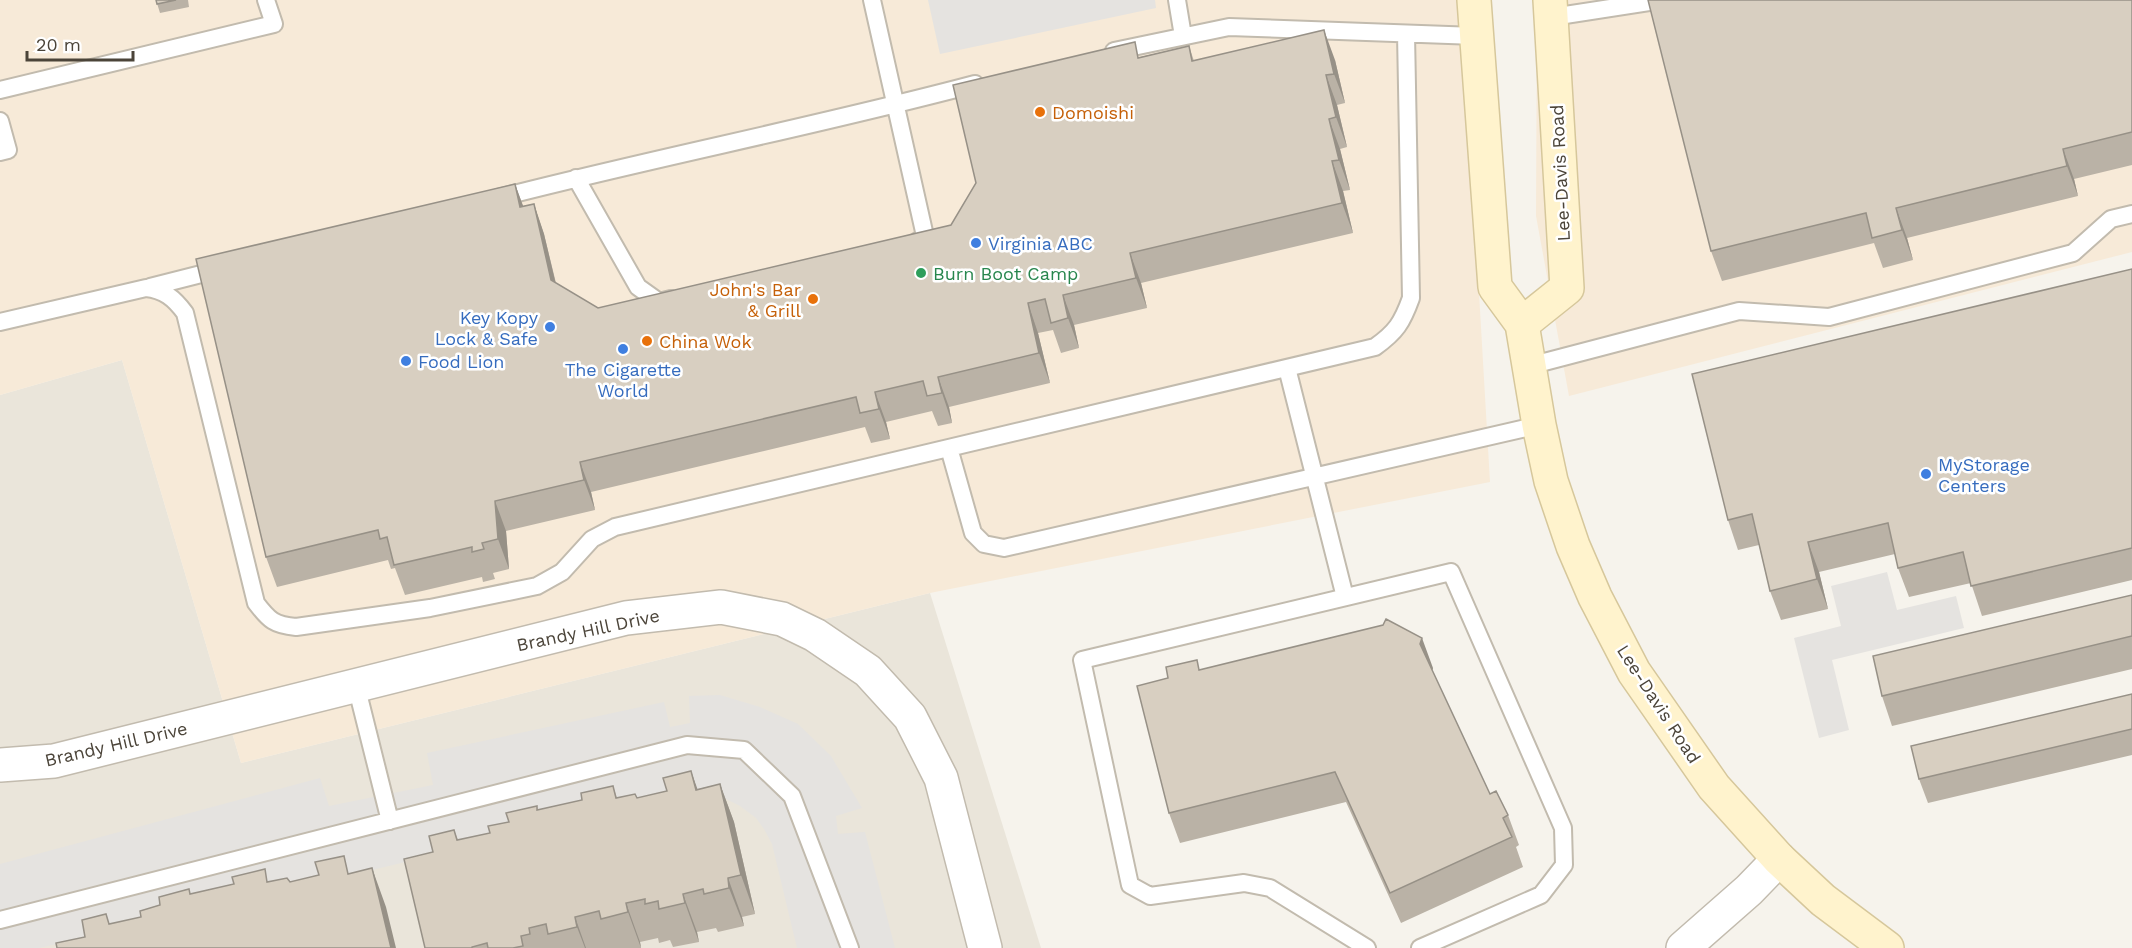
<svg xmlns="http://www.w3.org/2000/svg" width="2132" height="948" font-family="'Work Sans',sans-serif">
	<rect width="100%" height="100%" fill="#f6f3ec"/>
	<!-- residential -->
	<path fill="#eae5da" d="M122 360 241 763 930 593 1041 948H0V395Z"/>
	<!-- commercial -->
	<path fill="#f7ead8" d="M0 0H1462L1490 482 930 593 241 763 122 360 0 395Z
		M1537 0H2132V252L1569 396 1536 216Z"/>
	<!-- parking -->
	<path fill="#e5e3e0" d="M928 0H1155L1156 8 940 54Z
		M1887 572 1897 610 1956 596 1964 628 1832 660 1849 730 1819 738 1794 638 1841 626 1831 586Z
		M720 695 760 707 798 724 831 756 862 808 836 816 838 834 865 832 895 948H797L772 844 764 829 756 818 740 806 716 794 649 803 244 901 39 948H0V864L320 778 329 806 433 785 427 753 664 702 670 727 690 723 689 696Z"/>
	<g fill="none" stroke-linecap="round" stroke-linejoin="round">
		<defs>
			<path id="service" d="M872 0 925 236 912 245
				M1177 0 1183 36
				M1552 17 1662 0
				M1114 51 1229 27 1476 36
				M0 90 274 24 266 0
				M0 121 8 150 0 152
				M576 178 638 287 659 302 671 299
				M498 198C657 157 817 126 975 84
				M150 287 221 269
				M0 322 146 288C164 290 174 298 185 313L256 603C269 620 274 625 296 627L430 608 537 586 562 572 592 539 615 527 1375 347C1396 332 1402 323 1411 298L1406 34
				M1529 366 1739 311 1829 317 2073 253 2111 219 2132 214
				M1287 368 1345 597
				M949 448 973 533 984 544 1004 548 1539 425
				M356 685 390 821
				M0 920 687 745 744 750 792 796 850 948
				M1367 948 1270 888 1244 883 1150 896 1130 885 1082 660 1451 572 1563 828 1564 865 1541 895 1420 948"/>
			<path id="minor" d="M0 765 54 761 626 618 721 607 782 619 815 635 868 671 910 717 941 778 985 948
				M1683 948 1749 890 1779 859"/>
			<path id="secondary" d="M1474 0 1495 287 1522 324 1539 425 1551 481 1573 546 1595 597 1634 672 1714 787 1779 859 1823 900 1887 948
				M1522 324 1567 288 1550 0"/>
		</defs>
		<!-- service casing -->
		<use href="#service" stroke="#c2bbae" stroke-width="20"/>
		<!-- minor casing -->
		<use href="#minor" stroke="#c2bbae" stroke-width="36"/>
		<!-- secondary casing -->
		<use href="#secondary" stroke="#d6c79b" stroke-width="36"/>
		<!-- service -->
		<use href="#service" stroke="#fff" stroke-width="16"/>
		<!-- minor -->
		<use href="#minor" stroke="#fff" stroke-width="33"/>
		<!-- secondary -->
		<use href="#secondary" stroke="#fff3cd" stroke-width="33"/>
	</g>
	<!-- wall -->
	<path fill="#bab2a6" d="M156 0H188L189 7 160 13Z
		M2132 0V165L2074 179 2078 196 1907 238 1913 260 1883 268 1874 243 1722 281 1711 251Z
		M1189 46 1194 61 1335 60 1345 103 1337 105 1347 147 1340 149 1350 190 1343 191 1353 233 1141 283 1147 308 1074 325 1079 348 1061 353 1053 330 1038 333 1050 383 949 407 952 423 938 426 932 411 886 422 890 439 871 443 865 427 591 492 595 510 506 531 509 569 493 573 495 579 483 582 482 577 405 595 395 568 391 569 388 560 277 587 266 557 515 184 523 206 534 204 544 234 556 283 598 308 951 225 1140 57Z
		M2132 269V580L1982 616 1971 583 1909 597 1898 568 1895 554 1819 572 1828 609 1781 620 1770 591 1759 545 1738 550 1728 520Z
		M2132 595V669L1892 726 1882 696Z
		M1433 668 1432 670 1490 794 1508 815 1519 845 1516 847 1523 867 1401 923 1346 802 1180 843 1169 813 1200 670Z
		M2132 694V755L1928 803 1919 779Z
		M720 784 734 822 755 914 742 917 744 926 718 932 716 928 697 932 699 942 673 947 670 940 659 943 658 938 640 942 641 948H425L433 852 454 830 458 840 490 833 537 806 538 810 582 800 613 786 617 798H637L698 789Z"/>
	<!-- shaded-wall -->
	<path fill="#979187" d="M1324 30 1335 60 1345 103 1334 74Z
		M1326 75 1337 105 1347 147 1336 117Z
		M1329 119 1340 149 1350 190 1339 160Z
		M2063 149 2074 179 2078 196 2067 166Z
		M1332 161 1343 191 1353 233 1342 203Z
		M515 184 526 214 520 207Z
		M534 204 544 234 562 310 551 280Z
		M1896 208 1907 238 1913 260 1902 230Z
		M1130 253 1141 283 1147 308 1136 278Z
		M1063 295 1074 325 1079 348 1068 318Z
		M1028 303 1038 333 1050 383 1039 353Z
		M938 377 949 407 952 423 942 393Z
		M875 392 886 422 890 439 879 409Z
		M580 462 591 492 595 510 584 480Z
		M495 501 506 531 509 569 498 539Z
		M1808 542 1819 572 1828 609 1817 579Z
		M1422 638 1433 668 1431 674 1420 644Z
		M691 771 705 810 696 790Z
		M720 784 734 822 755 914 741 875Z
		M372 868 386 907 396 948H391Z
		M728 878 742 917 744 926 729 888Z
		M683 894 697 932 699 942 685 903Z
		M626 903 640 942 641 948 628 912Z
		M575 917 586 948H585L577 927Z"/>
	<!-- building -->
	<path fill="#d8cfc1" stroke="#979187" stroke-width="1.5" d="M156 0H176L157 4Z
		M1648 0H2132V132L2063 149 2067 166 1896 208 1902 230 1872 238 1866 213 1711 251Z
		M1324 30 1334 74 1326 75 1336 117 1329 119 1339 160 1332 161 1342 203 1130 253 1136 278 1063 295 1068 318 1051 323 1045 299 1028 303 1039 353 938 377 942 393 927 396 923 381 875 392 879 409 860 413 856 397 580 462 584 480 495 501 498 539 482 543 484 549 472 552V547L394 565 387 537 380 539 378 530 266 557 196 259 515 184 520 207 534 204 551 280 598 308 951 225 976 183 953 85 1135 42 1138 58 1189 46 1192 61Z
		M2132 269V548L1971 586 1963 552 1898 568 1888 523 1808 542 1817 579 1770 591 1752 514 1728 520 1692 374Z
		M2132 595V636L1882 696 1873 656Z
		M1386 619 1422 638 1420 644 1490 794 1496 791 1508 815 1503 818 1512 837 1390 893 1335 772 1169 813 1137 686 1168 678 1166 667 1197 660 1199 670 1383 625Z
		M2132 694V729L1919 779 1911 746Z
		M691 771 696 790 720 784 741 875 728 878 729 888 704 894 703 889 683 894 685 903 659 909 658 901 645 904V899L626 903 628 912 601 919 599 911 575 917 577 927 548 934 546 924 529 928 530 934 521 936 523 946 513 948H488L487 943 472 947V948H425L404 859 433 852 429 836 454 830 457 840 490 833 488 826 509 822 506 813 537 806V810L582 800 581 793 613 786 616 798 635 794 637 798 667 791 663 778Z
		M344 856 348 874 372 868 391 948H57L56 943 85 937 82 920 106 914 109 924 141 917 140 911 160 905 159 897 189 889 190 894 234 884 232 877 265 869 267 882 287 878 290 882 319 875 315 862Z"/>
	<!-- markers -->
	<g fill="#e8710a" stroke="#fff" stroke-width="2">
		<circle cx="1040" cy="112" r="6"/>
		<circle cx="813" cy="299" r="6"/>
		<circle cx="647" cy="341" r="6"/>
	</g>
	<g fill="#3f7fe0" stroke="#fff" stroke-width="2">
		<circle cx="976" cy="243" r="6"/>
		<circle cx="550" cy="327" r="6"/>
		<circle cx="623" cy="349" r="6"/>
		<circle cx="406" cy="361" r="6"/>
		<circle cx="1926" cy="474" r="6"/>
	</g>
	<circle fill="#2e9e5b" stroke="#fff" stroke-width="2" cx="921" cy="273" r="6"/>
	<g text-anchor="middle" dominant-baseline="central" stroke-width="5" stroke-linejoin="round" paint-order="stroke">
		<!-- food labels -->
		<g font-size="18" fill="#c56008" stroke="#fff" text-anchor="start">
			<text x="1052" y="112">Domoishi</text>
			<text x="801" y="289" text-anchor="end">John's Bar<tspan x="801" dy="21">&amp; Grill</tspan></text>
			<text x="659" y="341">China Wok</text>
		</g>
		<!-- street labels -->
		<g font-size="18" fill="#4b4439" stroke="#fff">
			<text transform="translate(1560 173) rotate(-93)">Lee-Davis Road</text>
			<text transform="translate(588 630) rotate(-12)">Brandy Hill Drive</text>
			<text transform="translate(1659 704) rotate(57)">Lee-Davis Road</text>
			<text transform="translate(116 744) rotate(-13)">Brandy Hill Drive</text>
		</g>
		<!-- shop labels -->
		<g font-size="18" fill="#366cbe" stroke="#fff" text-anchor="start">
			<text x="988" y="243">Virginia ABC</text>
			<text x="538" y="317" text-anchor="end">Key Kopy<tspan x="538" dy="21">Lock &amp; Safe</tspan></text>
			<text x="418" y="361">Food Lion</text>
			<text x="623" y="369" text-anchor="middle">The Cigarette<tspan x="623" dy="21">World</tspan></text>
			<text x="1938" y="464">MyStorage<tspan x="1938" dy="21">Centers</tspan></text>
		</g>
		<!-- leisure labels -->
		<g font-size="18" fill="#27864d" stroke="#fff" text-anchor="start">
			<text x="933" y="273">Burn Boot Camp</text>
		</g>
	</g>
	<!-- scale -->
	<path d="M27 51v9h106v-9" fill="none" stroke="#4b4439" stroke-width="3"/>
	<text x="36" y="51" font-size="18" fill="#4b4439" stroke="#ffffff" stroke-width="4.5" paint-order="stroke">20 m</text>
</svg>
